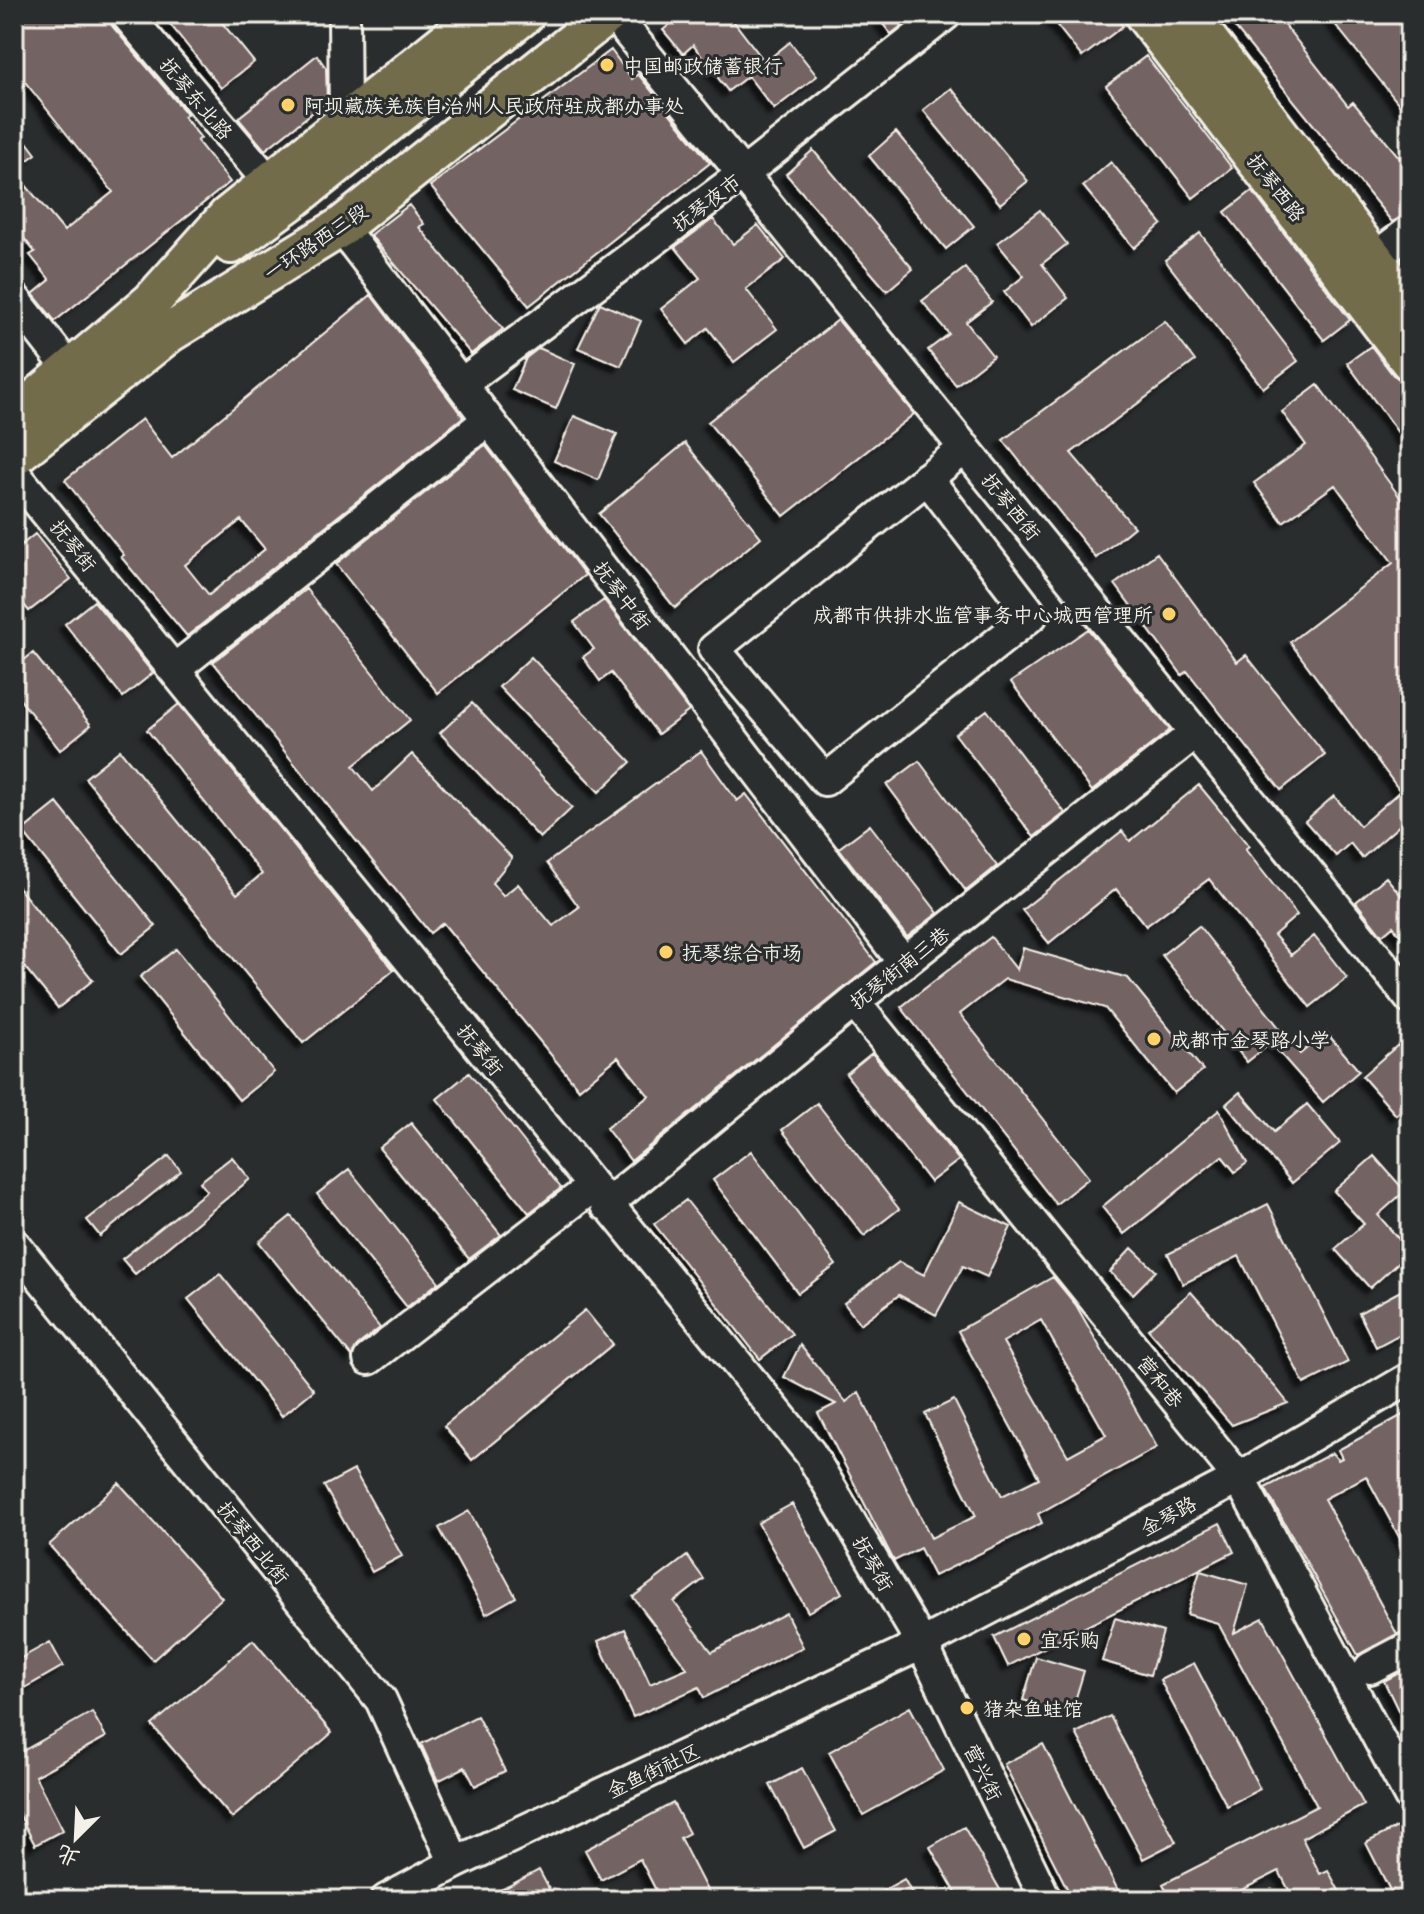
<svg xmlns="http://www.w3.org/2000/svg" width="1424" height="1914" font-family="'Playpen Sans','LXGW WenKai TC',sans-serif">
	<defs>
		<filter id="shadow"><feDropShadow dx="-6" dy="6" stdDeviation="2" flood-color="#0009"/></filter>
	</defs>
	<rect width="100%" height="100%" fill="#2a2d2e"/>
	<filter id="ink" filterUnits="userSpaceOnUse"><feTurbulence type="fractalNoise" baseFrequency=".0125" numOctaves="2"/><feDisplacementMap in="SourceGraphic" scale="16" xChannelSelector="R" yChannelSelector="G"/><feConvolveMatrix kernelMatrix="1 2 1 2 8 2 1 2 1" color-interpolation-filters="sRGB"/></filter>
	<g filter="url(#ink)">
		<!-- building -->
		<path fill="#736464" stroke="#f4f1e8" stroke-width="2" fill-rule="evenodd" filter="url(#shadow)" d="M23 14H108L112 26 187 114 184 117 201 138 197 141 230 182 55 321 33 294 50 280 30 255 35 252 14 226V171L64 231 113 192 14 68V21Z
			M162 14H215L254 62 221 88Z
			M682 14H728L765 62 790 42 817 76 774 109 748 76 728 91 693 45 683 54 663 30Z
			M875 14H917L891 34Z
			M1048 14H1113L1123 26 1082 57Z
			M1224 14H1276L1348 106 1353 102 1410 170V213L1392 222Z
			M1327 14H1393L1410 35V118Z
			M611 50 632 79 638 74 710 163 529 306 430 186Z
			M317 55 326 68 327 101 265 150 238 118Z
			M1146 56 1232 168 1193 198 1106 86Z
			M951 88 1028 181 1000 204 923 110Z
			M14 125 36 154 14 170Z
			M896 132 974 226 946 249 869 156Z
			M813 150 913 269 887 291 786 174Z
			M1111 162 1162 224 1134 248 1083 186Z
			M1252 191 1350 320 1324 340 1225 212Z
			M409 205 424 224 419 227 503 329 471 354 370 235Z
			M1040 210 1067 244 1042 264 1068 298 1031 327 1004 292 1024 276 997 243Z
			M713 219 733 244 758 225 785 259 746 289 777 329 734 362 708 328 688 344 661 309 700 278 675 247Z
			M1200 233 1298 361 1263 388 1165 260Z
			M965 268 992 302 966 322 993 356 956 385 928 350 949 334 922 301Z
			M371 295 463 417 187 636 121 557 124 555 65 480 142 419 172 458ZM241 520 265 549 209 595 185 565Z
			M600 303 641 321 621 366 578 348Z
			M838 320 914 414 784 516 708 422Z
			M1165 321 1195 361 1071 453 1134 527 1096 558 1003 440Z
			M1371 346 1393 375 1410 383V449L1347 363Z
			M539 348 575 364 556 409 512 390 526 358Z
			M1318 385 1410 511V816L1362 858 1350 843 1336 856 1305 821 1334 796 1360 826 1400 791 1290 642 1393 563 1335 485 1283 522 1254 483 1306 445 1282 412Z
			M574 416 617 434 598 480 554 461Z
			M685 443 761 537 675 608 599 514Z
			M485 445 585 575 438 693 336 564Z
			M35 534 71 579 29 611 14 593V551Z
			M1157 553 1237 662 1246 655 1325 755 1281 790 1187 671 1182 675 1115 584Z
			M306 589 410 720 353 766 373 791 412 754 512 858 492 883 503 896 518 884 553 926 579 907 547 863 701 751 737 801 746 794 876 962 631 1161 606 1128 649 1096 618 1057 579 1089 443 923 430 933 213 662Z
			M604 600 689 711 658 734 611 673 600 681 583 657 594 649 574 622Z
			M94 601 153 673 123 697 65 624Z
			M1088 629 1170 730 1092 791 1011 682Z
			M33 653 91 725 60 750 14 692V668Z
			M531 657 631 762 599 792 499 687Z
			M472 703 572 808 540 838 440 733Z
			M179 704 394 970 303 1043 85 778 120 750 237 894 262 874 147 730Z
			M987 710 1065 813 1034 837 955 734Z
			M919 761 997 866 966 891 887 785Z
			M1199 785 1249 846 1245 849 1297 915 1274 935 1291 955 1314 936 1347 978 1310 1007 1209 879 1146 926 1116 889 1049 943 1022 910 1122 831 1130 841Z
			M57 803 156 926 121 954 22 831Z
			M870 825 938 913 907 937 839 848Z
			M1386 877 1410 906V947L1393 926 1382 935 1356 902Z
			M14 882 93 980 58 1008 14 954Z
			M1199 926 1300 1054 1326 1032 1359 1071 1323 1102 1271 1043 1247 1062 1162 955Z
			M991 937 1017 970 1023 948 1128 978 1203 1070 1174 1093 1105 1008 1005 979 960 1014 1089 1178 1056 1204 901 1007Z
			M176 949 274 1072 239 1100 140 977Z
			M1398 1045 1410 1059V1103L1396 1115 1362 1076Z
			M872 1053 959 1160 930 1182 846 1074Z
			M469 1073 561 1188 529 1213 437 1099Z
			M1240 1092 1274 1132 1307 1104 1340 1143 1292 1183 1226 1104Z
			M817 1103 899 1209 864 1236 782 1130Z
			M1219 1110 1247 1163 1235 1172 1222 1156 1124 1234 1102 1207Z
			M411 1123 501 1235 469 1259 379 1148Z
			M751 1151 836 1265 798 1293 713 1180Z
			M169 1156 181 1171 100 1236 87 1220Z
			M1374 1156 1405 1191 1378 1215 1410 1252 1370 1288 1335 1249 1364 1224 1334 1191Z
			M232 1157 250 1179 135 1274 122 1259 207 1191 200 1182Z
			M349 1169 439 1282 407 1307 317 1194Z
			M686 1200 792 1334 760 1359 654 1224Z
			M959 1202 1011 1227 987 1277 963 1266 936 1315 899 1295 860 1324 844 1303 899 1262 924 1275Z
			M1268 1204 1348 1362 1304 1384 1239 1256 1183 1284 1168 1254Z
			M291 1216 380 1328 358 1345 352 1357 259 1242Z
			M1132 1248 1156 1271 1133 1294 1110 1272Z
			M220 1274 314 1390 282 1416 188 1299Z
			M1053 1277 1076 1305 1157 1447 1038 1514 1042 1523 934 1576 920 1548 894 1561 818 1413 836 1404 784 1377 800 1345 846 1402 859 1392 931 1538 976 1516 925 1414 954 1400 1002 1496 1039 1478 958 1331ZM1041 1320 1106 1435 1068 1456 1003 1342Z
			M1410 1286V1329L1376 1347 1359 1313Z
			M1191 1292 1276 1388 1288 1403 1232 1425 1148 1329Z
			M585 1310 613 1344 472 1460 444 1426Z
			M1410 1411V1557L1366 1476 1324 1499 1397 1634 1358 1655 1265 1488 1332 1453 1338 1460 1342 1458 1338 1450Z
			M354 1470 402 1556 372 1572 324 1486Z
			M119 1483 222 1598 153 1660 49 1545Z
			M792 1504 842 1593 808 1612 758 1523Z
			M469 1511 516 1597 486 1614 439 1528Z
			M1220 1523 1234 1552 1008 1666 994 1637Z
			M687 1556 704 1579 674 1602 712 1652 786 1613 803 1647 704 1698 699 1687 633 1717 598 1641 625 1629 650 1684 687 1668 633 1597Z
			M1200 1571 1248 1585 1234 1633 1263 1618 1364 1805 1302 1838 1320 1874 1328 1870 1344 1900H1294L1279 1871 1222 1900H1171L1163 1884 1317 1806 1218 1623 1187 1614Z
			M1115 1618 1163 1632 1150 1675 1102 1661Z
			M253 1640 332 1733 232 1818 152 1725Z
			M50 1642 63 1666 14 1694V1662Z
			M1036 1657 1084 1671 1071 1714 1023 1700Z
			M1194 1663 1260 1789 1227 1806 1160 1680Z
			M1410 1667V1735L1384 1681Z
			M910 1707 944 1770 863 1815 829 1752Z
			M92 1712 106 1737 35 1776 63 1830 35 1845 14 1804V1756Z
			M477 1716 505 1771 475 1786 465 1767 438 1781 421 1744Z
			M1110 1716 1176 1842 1143 1859 1076 1733Z
			M1043 1744 1123 1900H1073L1004 1764Z
			M802 1768 836 1831 804 1848 770 1785Z
			M673 1803 689 1833 680 1838 712 1900H661L640 1859 601 1880 585 1850Z
			M1405 1823 1410 1834V1900H1395L1366 1843Z
			M964 1827 1006 1900H960L930 1847Z
			M539 1870 555 1900H482Z
			M904 1879 916 1900H866Z"/>
		<g fill="none" stroke-linecap="round" stroke-linejoin="round">
			<defs>
				<path id="minor" d="M126 14 269 182
					M344 14 345 123
					M613 14 1410 998
					M341 227 904 963
					M1360 269 1410 231
					M14 298 70 370
					M461 384 743 174 946 14
					M14 473 810 1453 922 1644 1046 1900
					M927 478 1032 615 825 780 714 649 965 448
					M175 669 488 420
					M854 1002 1239 1478 1410 1797
					M606 1205 854 1002 1195 733
					M14 1244 381 1700 455 1863
					M369 1359 592 1187
					M1370 1668 1410 1647
					M386 1900 455 1863 922 1644 1239 1478 1410 1378"/>
				<path id="major" d="M1144 14 1410 361
					M1188 14 1410 306
					M231 244 296 197 525 14
					M14 417 152 301 228 216 480 14
					M14 456 169 333 341 227 608 14"/>
			</defs>
			<!-- minor casing -->
			<use href="#minor" stroke="#f4f1e8" stroke-width="36"/>
			<!-- major casing -->
			<use href="#major" stroke="#f4f1e8" stroke-width="44"/>
			<!-- minor -->
			<use href="#minor" stroke="#2a2d2e" stroke-width="30"/>
			<!-- major -->
			<use href="#major" stroke="#726c4b" stroke-width="38"/>
		</g>
	</g>
	<!-- markers -->
	<g fill="#ffd166" stroke="#2a2d2e" stroke-width="3">
		<circle cx="607" cy="65" r="8"/>
		<circle cx="288" cy="105" r="8"/>
		<circle cx="1169" cy="614" r="8"/>
		<circle cx="666" cy="952" r="8"/>
		<circle cx="1154" cy="1039" r="8"/>
		<circle cx="1024" cy="1639" r="8"/>
		<circle cx="967" cy="1708" r="8"/>
	</g>
	<g text-anchor="middle" dominant-baseline="central" stroke-width="6" stroke-linejoin="round" paint-order="stroke">
		<!-- poi labels -->
		<g font-size="20" fill="#f4f1e8" stroke="#2a2d2e" text-anchor="start">
			<text x="623" y="65">中国邮政储蓄银行</text>
			<text x="304" y="105">阿坝藏族羌族自治州人民政府驻成都办事处</text>
			<text x="1153" y="614" text-anchor="end">成都市供排水监管事务中心城西管理所</text>
			<text x="682" y="952">抚琴综合市场</text>
			<text x="1170" y="1039">成都市金琴路小学</text>
			<text x="1040" y="1639">宜乐购</text>
			<text x="983" y="1708">猪杂鱼蛙馆</text>
		</g>
		<!-- street labels -->
		<g font-size="20" fill="#f4f1e8" stroke="#2a2d2e">
			<text transform="translate(197 98) rotate(50)">抚琴东北路</text>
			<text transform="translate(1277 187) rotate(52)">抚琴西路</text>
			<text transform="translate(706 202) rotate(-37)">抚琴夜市</text>
			<text transform="translate(315 241) rotate(-34)">一环路西三段</text>
			<text transform="translate(1012 506) rotate(51)">抚琴西街</text>
			<text transform="translate(74 545) rotate(51)">抚琴街</text>
			<text transform="translate(623 595) rotate(53)">抚琴中街</text>
			<text transform="translate(899 967) rotate(-38)">抚琴街南三巷</text>
			<text transform="translate(481 1049) rotate(51)">抚琴街</text>
			<text transform="translate(1161 1381) rotate(51)">营和巷</text>
			<text transform="translate(1168 1515) rotate(-28)">金琴路</text>
			<text transform="translate(254 1542) rotate(51)">抚琴西北街</text>
			<text transform="translate(874 1563) rotate(60)">抚琴街</text>
			<text transform="translate(653 1770) rotate(-25)">金鱼街社区</text>
			<text transform="translate(984 1772) rotate(64)">营兴街</text>
		</g>
	</g>
	<!-- margin -->
	<rect width="1424" height="1914" fill="none" stroke="#2a2d2e" stroke-width="48"/>
	<rect x="24" y="24" width="1376" height="1866" fill="none" stroke="#f4f1e8" stroke-width="3" filter="url(#ink)"/>
	<!-- north arrow -->
	<g transform="translate(76 1838) rotate(204)" stroke="#2a2d2e" stroke-width="6" paint-order="stroke">
	<path d="M0-6L14 30L0 20L-14 30Z" fill="#f4f1e8"/>
	<text y="-12" font-size="22" font-weight="bold" text-anchor="middle" fill="#f4f1e8">北</text>
	</g>
</svg>
